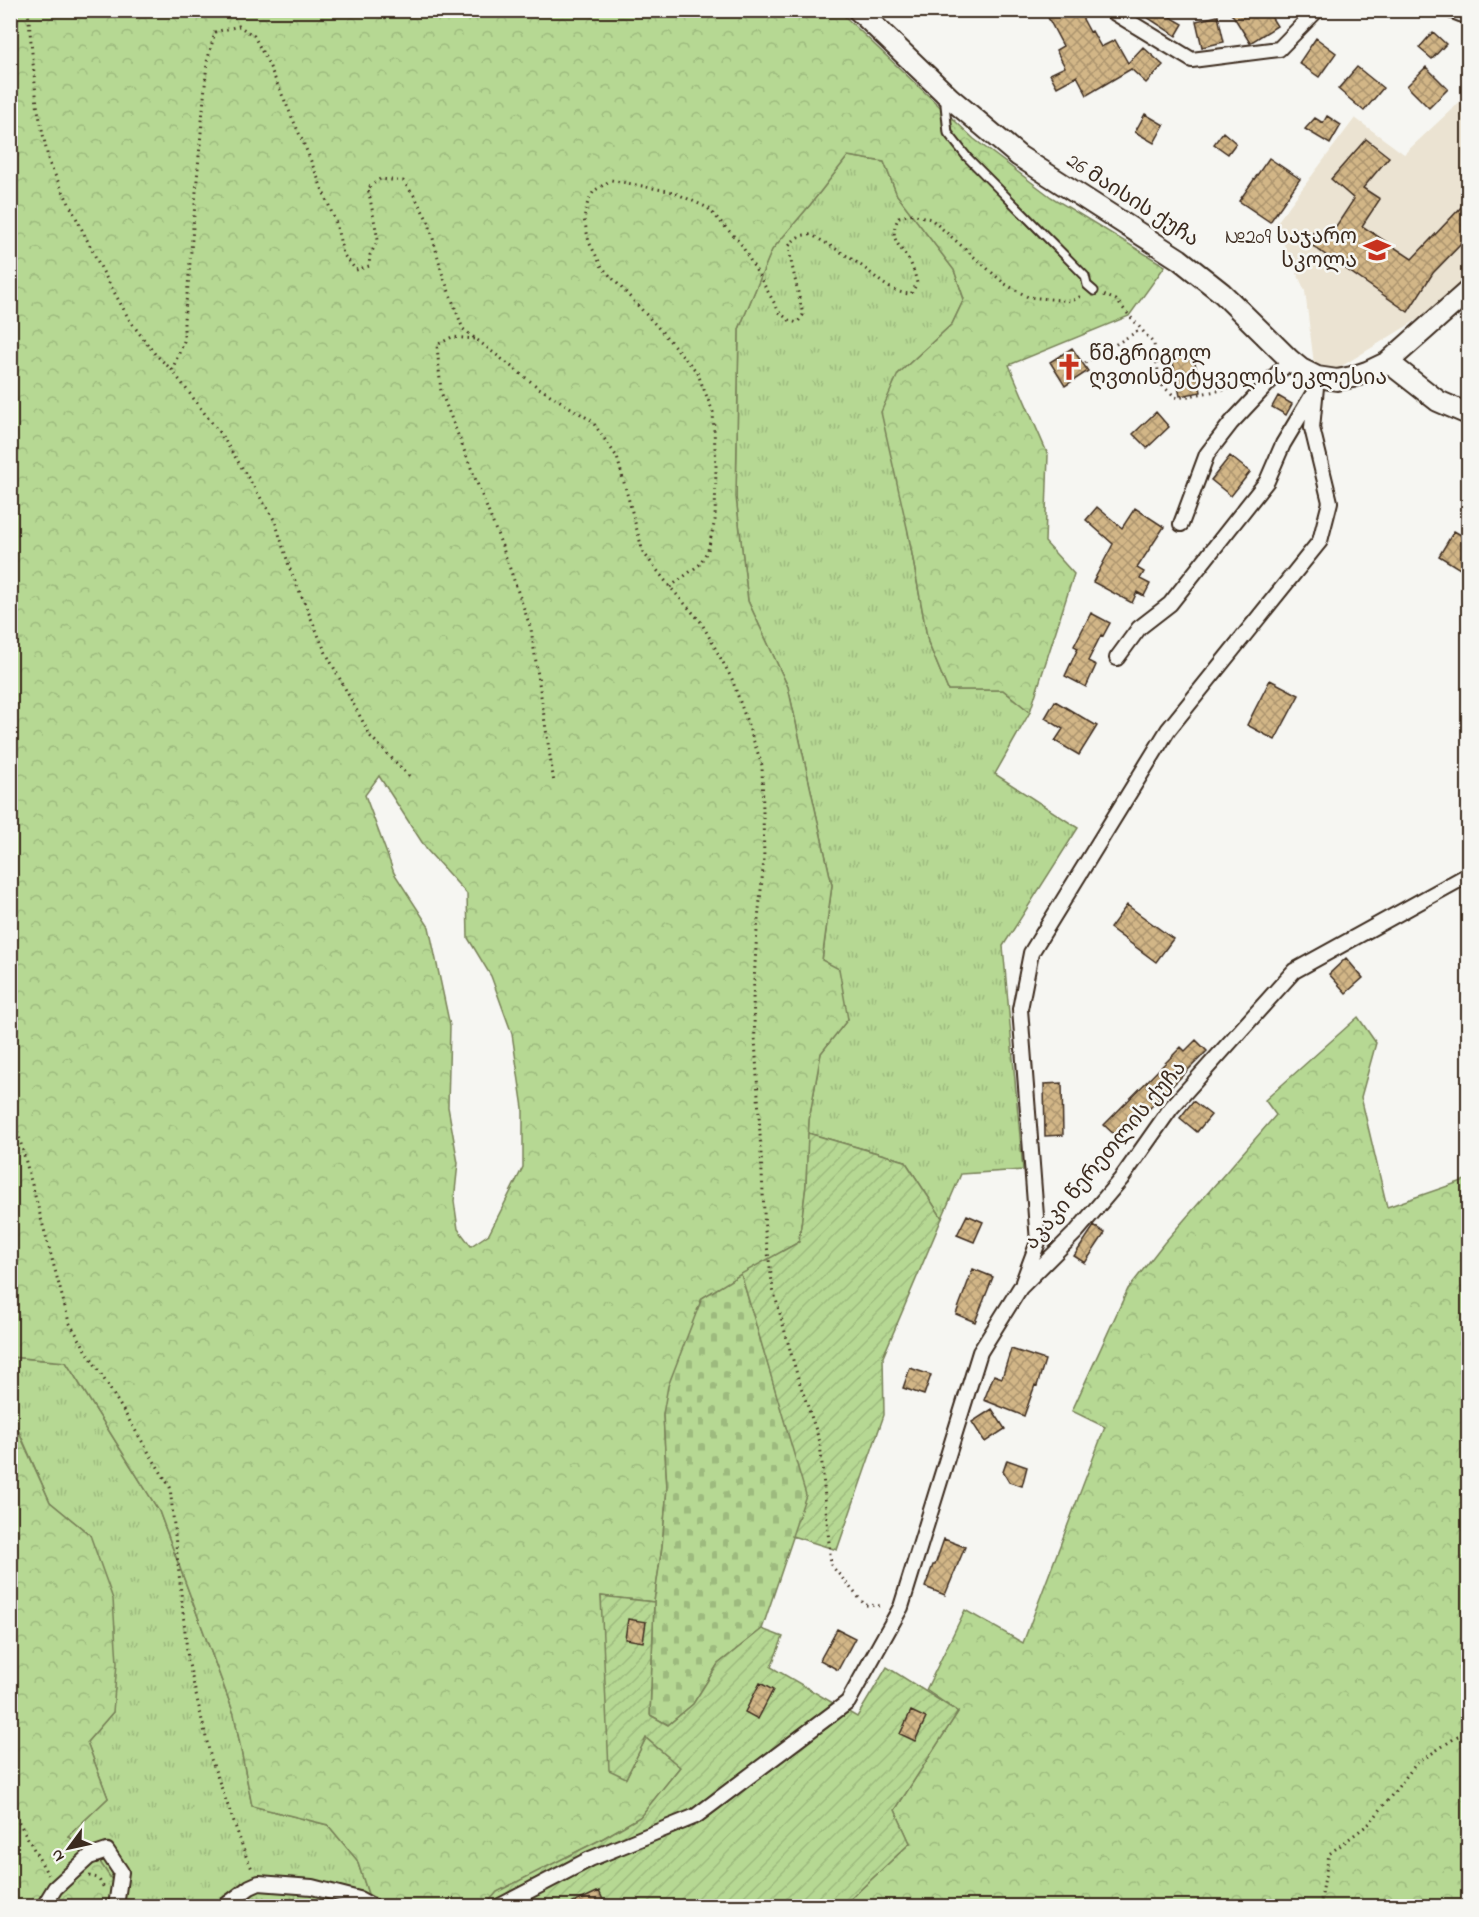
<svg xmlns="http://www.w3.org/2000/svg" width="1479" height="1917" font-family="'Indie Flower','Noto Sans Georgian',sans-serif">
	<defs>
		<pattern id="grass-tufts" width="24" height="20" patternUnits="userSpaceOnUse" patternTransform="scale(1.5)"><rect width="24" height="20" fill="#b6d893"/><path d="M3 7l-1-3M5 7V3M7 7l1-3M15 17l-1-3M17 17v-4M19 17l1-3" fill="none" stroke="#9dba7e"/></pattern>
		<pattern id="forest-crowns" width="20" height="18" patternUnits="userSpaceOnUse" patternTransform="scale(1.5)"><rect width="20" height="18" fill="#b6d893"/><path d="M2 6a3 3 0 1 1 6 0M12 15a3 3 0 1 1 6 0" fill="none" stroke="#9dba7e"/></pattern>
		<pattern id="cemetery-stones" width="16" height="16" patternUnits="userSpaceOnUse" patternTransform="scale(1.5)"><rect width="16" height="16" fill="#b6d893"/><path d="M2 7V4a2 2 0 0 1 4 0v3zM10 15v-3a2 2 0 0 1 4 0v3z" fill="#9dba7e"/></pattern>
		<pattern id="garden-furrows" width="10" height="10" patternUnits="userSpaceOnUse" patternTransform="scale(1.5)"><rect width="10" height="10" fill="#b6d893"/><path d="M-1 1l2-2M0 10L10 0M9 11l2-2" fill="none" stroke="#9dba7e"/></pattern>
		<pattern id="building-cross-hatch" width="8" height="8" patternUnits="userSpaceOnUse" patternTransform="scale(1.5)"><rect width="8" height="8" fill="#d2b687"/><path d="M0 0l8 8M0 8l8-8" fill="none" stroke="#ac946e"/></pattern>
	</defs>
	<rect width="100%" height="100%" fill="#f6f6f2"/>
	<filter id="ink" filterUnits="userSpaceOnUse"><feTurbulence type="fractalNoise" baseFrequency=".0167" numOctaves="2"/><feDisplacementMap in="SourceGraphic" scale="12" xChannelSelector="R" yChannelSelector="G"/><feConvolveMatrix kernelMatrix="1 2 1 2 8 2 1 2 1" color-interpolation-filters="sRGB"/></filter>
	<g filter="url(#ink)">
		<!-- built -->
		<path fill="#ebe3d2" d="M1468 94V276L1433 310 1337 369 1314 364 1305 291 1275 225 1355 118 1404 154Z"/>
		<!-- grass -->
		<path fill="url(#grass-tufts)" stroke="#788158" stroke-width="1.5" d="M848 156 884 162 897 195 954 270 964 299 952 324 898 374 908 532 928 642 948 690H1003L1030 712 995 774 1078 828 1003 946 1023 1170 961 1174 942 1218 905 1161 808 1133 809 1120 821 1053 848 1019 822 961 832 885 788 687 748 601 736 497 739 329 772 249 810 205Z
			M10 1357 66 1362 159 1511 234 1714 252 1806 328 1825 357 1860 372 1906H129L100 1862 68 1836 108 1798 87 1742 113 1712 90 1535 50 1502 11 1413Z"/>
		<!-- forest -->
		<path fill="url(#forest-crowns)" stroke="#788158" stroke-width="1.5" fill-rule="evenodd" d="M10 11H839L974 139 1051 197 1165 266 1129 316 1009 365 1048 455 1045 542 1074 574 1030 712 1003 690H948L928 642 908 532 881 412 898 374 952 324 964 299 954 270 897 195 884 162 848 156 810 205 772 250 739 329 736 497 748 601 788 687 832 885 822 960 839 969 848 1019 821 1053 809 1120 806 1185 799 1242 702 1298 663 1414 667 1488 662 1547 654 1602 601 1596 626 1778 646 1738 680 1767 640 1817 600 1840 497 1892 485 1906H372L357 1860 328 1825 252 1806 234 1714 159 1511 66 1362 11 1357ZM379 776 427 850 467 894 468 938 491 976 512 1034 523 1108V1167L489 1234 471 1246 458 1229 454 1201 458 1163 448 1107 450 1026 429 927 394 873 365 795Z
			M1358 1017 1376 1043 1361 1097 1387 1207 1468 1179V1906H843L910 1843 895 1810 958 1712 926 1690 965 1610 1023 1643 1105 1427 1072 1411 1128 1289 1164 1243 1276 1115 1265 1100Z
			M10 1413 50 1502 90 1535 113 1599 117 1663 113 1712 87 1742 108 1798 68 1836 100 1862 129 1906H11Z"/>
		<!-- cemetery -->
		<path fill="url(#cemetery-stones)" stroke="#788158" stroke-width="1.5" d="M741 1274 807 1496 762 1629 718 1664 693 1704 668 1725 650 1715 654 1602 662 1547 667 1488 663 1414 668 1386 702 1298Z"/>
		<!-- garden -->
		<path fill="url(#garden-furrows)" stroke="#788158" stroke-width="1.5" d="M808 1133 905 1161 942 1218 883 1357 884 1415 837 1550 792 1536 806 1495 741 1274 799 1242 806 1185Z
			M601 1596 654 1602 650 1715 668 1725 693 1704 718 1664 762 1629 783 1637 771 1667 857 1717 887 1667 958 1712 895 1810 910 1843 843 1906H485L497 1892 600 1840 640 1817 680 1767 646 1738 626 1778 609 1770Z"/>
		<!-- building -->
		<path fill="url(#building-cross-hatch)" stroke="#3b2a1e" stroke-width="1.5" d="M1044 10H1078L1090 32 1092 31 1101 47 1115 40 1128 63 1143 47 1163 65 1146 83 1131 69 1087 95 1077 76 1057 87 1050 74 1065 67 1056 50 1063 46Z
			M1136 10H1170L1167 15 1183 24 1176 36Z
			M1227 10H1267L1277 26 1250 43 1234 17Z
			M1218 16 1224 42 1202 47 1196 21Z
			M1433 32 1446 44 1432 59 1419 48Z
			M1316 38 1336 53 1319 77 1299 63Z
			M1357 67 1383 88 1364 111 1338 89Z
			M1426 67 1448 89 1429 108 1407 86Z
			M1145 114 1164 125 1154 143 1135 132Z
			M1327 116 1341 125 1330 144 1305 129 1315 118 1323 123Z
			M1223 132 1236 143 1228 154 1214 144Z
			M1366 139 1389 157 1363 188 1380 199 1362 226 1412 259 1468 200V237L1433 273 1408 312 1307 242 1314 231 1327 240 1354 199 1331 179Z
			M1269 158 1300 179 1270 222 1239 201Z
			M1072 348 1088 371 1065 386 1050 362Z
			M1193 353 1201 392 1180 396 1172 358Z
			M1278 396 1292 404 1286 415 1272 407Z
			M1156 412 1169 427 1147 448 1133 434Z
			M1230 456 1250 472 1231 496 1211 480Z
			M1097 507 1122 528 1135 508 1164 527 1137 568 1144 572 1140 579 1150 584 1144 596 1137 592 1132 603 1093 582 1113 544 1086 520Z
			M1454 531 1468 539V574L1439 556Z
			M1091 613 1110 623 1103 636 1101 635 1088 661 1096 665 1086 687 1065 676 1078 648 1074 646Z
			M1270 680 1299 695 1275 740 1247 725Z
			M1055 701 1097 726 1079 755 1055 741 1063 729 1045 718Z
			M1127 905 1173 939 1156 962 1110 928Z
			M1346 958 1363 978 1346 993 1329 974Z
			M1196 1040 1207 1051 1119 1139 1104 1125 1181 1047 1185 1051Z
			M1062 1083 1063 1135 1045 1136 1044 1084Z
			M1193 1101 1211 1115 1197 1132 1180 1118Z
			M967 1215 983 1222 974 1242 957 1235Z
			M1094 1226 1105 1233 1085 1263 1074 1256Z
			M973 1269 993 1277 975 1322 956 1314Z
			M1011 1349 1045 1360 1037 1386 1035 1385 1024 1416 984 1400 994 1375 1002 1378Z
			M910 1368 931 1375 924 1395 903 1388Z
			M992 1409 1005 1429 985 1442 972 1422Z
			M1007 1460 1027 1467 1022 1486 1009 1482 1003 1472Z
			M944 1539 965 1547 945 1595 925 1587 933 1565H935Z
			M628 1619 646 1622 643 1642 625 1639Z
			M837 1629 855 1638 838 1670 820 1660Z
			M760 1683 773 1690 758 1719 745 1712Z
			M911 1711 926 1718 915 1741 900 1734Z
			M599 1891 604 1902 595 1906H567Z"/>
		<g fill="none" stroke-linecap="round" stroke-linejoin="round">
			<defs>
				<path id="lane" d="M948 101 945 105 948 133 967 157 1085 276 1087 285 1094 291"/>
				<path id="street" d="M1110 10 1192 60 1279 49 1317 10
					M1450 10 1468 17
					M1181 524 1207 454 1231 423 1290 360
					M1117 658 1139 628 1170 604 1267 481 1283 444 1313 394
					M1023 1282 1038 1242 1020 1009 1031 953 1168 730 1320 541 1330 502 1312 428 1317 377
					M44 1906 55 1888 89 1857 107 1851 121 1872 116 1906
					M225 1906 250 1887 259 1883 312 1887 359 1899 372 1906
					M500 1906 590 1859 696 1816 848 1702 901 1607 980 1352 1020 1288 1077 1231 1121 1179 1171 1108 1294 971 1468 875"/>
				<path id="secondary" d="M858 10 950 98 1019 156 1179 259 1222 293 1290 360 1301 369 1317 377 1337 380 1352 377 1367 372 1388 362 1468 291
					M1388 362 1438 401 1468 414"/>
			</defs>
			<!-- lane casing -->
			<use href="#lane" stroke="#3b2a1e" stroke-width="11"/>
			<!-- street casing -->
			<use href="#street" stroke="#3b2a1e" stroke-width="18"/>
			<!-- secondary casing -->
			<use href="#secondary" stroke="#3b2a1e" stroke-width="24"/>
			<!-- path -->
			<path stroke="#3b2a1e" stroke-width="3" stroke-dasharray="1.5 4.5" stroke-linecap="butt" d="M28 10 37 105 49 163 102 270 130 321 155 354 172 370 224 439 275 521 290 569 325 651 371 737 409 776
				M1104 295 1116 300 1154 344 1160 384 1177 398 1245 386
				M475 339 452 337 437 345 441 392 502 546 531 629 554 783
				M1085 363 1141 329
				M172 370 184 341V319L188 286 207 62 215 32 239 26 254 36 269 65 306 149 336 223 343 254 356 270 369 266 370 255 378 240 368 188 380 179 403 181 415 197 429 223 442 273 463 329 539 388 592 421 617 457 643 552 670 587 701 622 732 679 762 765 764 860 757 930 753 999 765 1231 773 1289 798 1378 820 1442 831 1565 865 1605 884 1606
				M670 587 699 565 708 550 715 520 716 466 713 412 697 372 655 324 602 267 589 242 584 219 588 201 594 191 611 180 673 192 708 208 741 244 780 313 789 320 797 323 803 315 791 261 789 246C796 237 800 234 812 235 827 244 842 252 856 262 875 274 887 293 911 294L917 283C915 275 913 267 909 260 898 244 888 237 899 217L912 214 931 219 1005 284 1028 297 1072 301 1081 296
				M10 1103 69 1322 170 1487 188 1660 211 1759 246 1856 253 1871
				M10 1806 48 1875
				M89 1876 98 1878 104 1888
				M1320 1906 1329 1854 1370 1823 1416 1764 1458 1736H1468"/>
			<!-- lane -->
			<use href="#lane" stroke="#f6f6f2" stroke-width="7"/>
			<!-- street -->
			<use href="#street" stroke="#f6f6f2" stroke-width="14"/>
			<!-- secondary -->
			<use href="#secondary" stroke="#f6f6f2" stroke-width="20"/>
		</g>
	</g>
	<!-- icons -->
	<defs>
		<symbol id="school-bare" viewBox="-9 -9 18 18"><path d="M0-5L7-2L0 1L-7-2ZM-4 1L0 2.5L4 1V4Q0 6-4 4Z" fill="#c8321e" stroke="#f6f6f2" stroke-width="2.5" paint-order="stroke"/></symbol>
		<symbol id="church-bare" viewBox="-9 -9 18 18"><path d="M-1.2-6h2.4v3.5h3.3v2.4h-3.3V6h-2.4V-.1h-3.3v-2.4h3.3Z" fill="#c8321e" stroke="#f6f6f2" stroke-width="2.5" paint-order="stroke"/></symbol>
	</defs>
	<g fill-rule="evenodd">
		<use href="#school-bare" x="1358" y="231" width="38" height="38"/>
		<use href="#church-bare" x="1050" y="348" width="38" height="38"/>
	</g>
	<g text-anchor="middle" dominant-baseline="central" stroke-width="5" stroke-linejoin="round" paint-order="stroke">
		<!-- street labels -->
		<g font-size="21" fill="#3b2a1e" stroke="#f6f6f2">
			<text transform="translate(1132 201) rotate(33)">26 მაისის ქუჩა</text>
			<text transform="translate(1106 1156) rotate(-50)">აკაკი წერეთლის ქუჩა</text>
		</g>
		<!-- poi labels -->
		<g font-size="21" fill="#3b2a1e" stroke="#f6f6f2" text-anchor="end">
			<text x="1357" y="238">№209 საჯარო<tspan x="1357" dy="24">სკოლა</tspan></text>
			<text x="1089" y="355" text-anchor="start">წმ.გრიგოლ<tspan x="1089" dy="24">ღვთისმეტყველის ეკლესია</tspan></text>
		</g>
	</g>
	<!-- margin -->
	<rect width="1479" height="1917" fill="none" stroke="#f6f6f2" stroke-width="36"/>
	<rect x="18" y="18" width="1443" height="1881" fill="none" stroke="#3b2a1e" stroke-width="2" filter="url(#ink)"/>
	<!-- north arrow -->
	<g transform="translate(69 1848) rotate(237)" stroke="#f6f6f2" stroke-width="4.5" paint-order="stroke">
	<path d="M0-4.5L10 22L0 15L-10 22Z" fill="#3b2a1e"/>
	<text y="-9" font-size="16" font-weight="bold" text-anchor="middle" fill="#3b2a1e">N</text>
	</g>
</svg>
